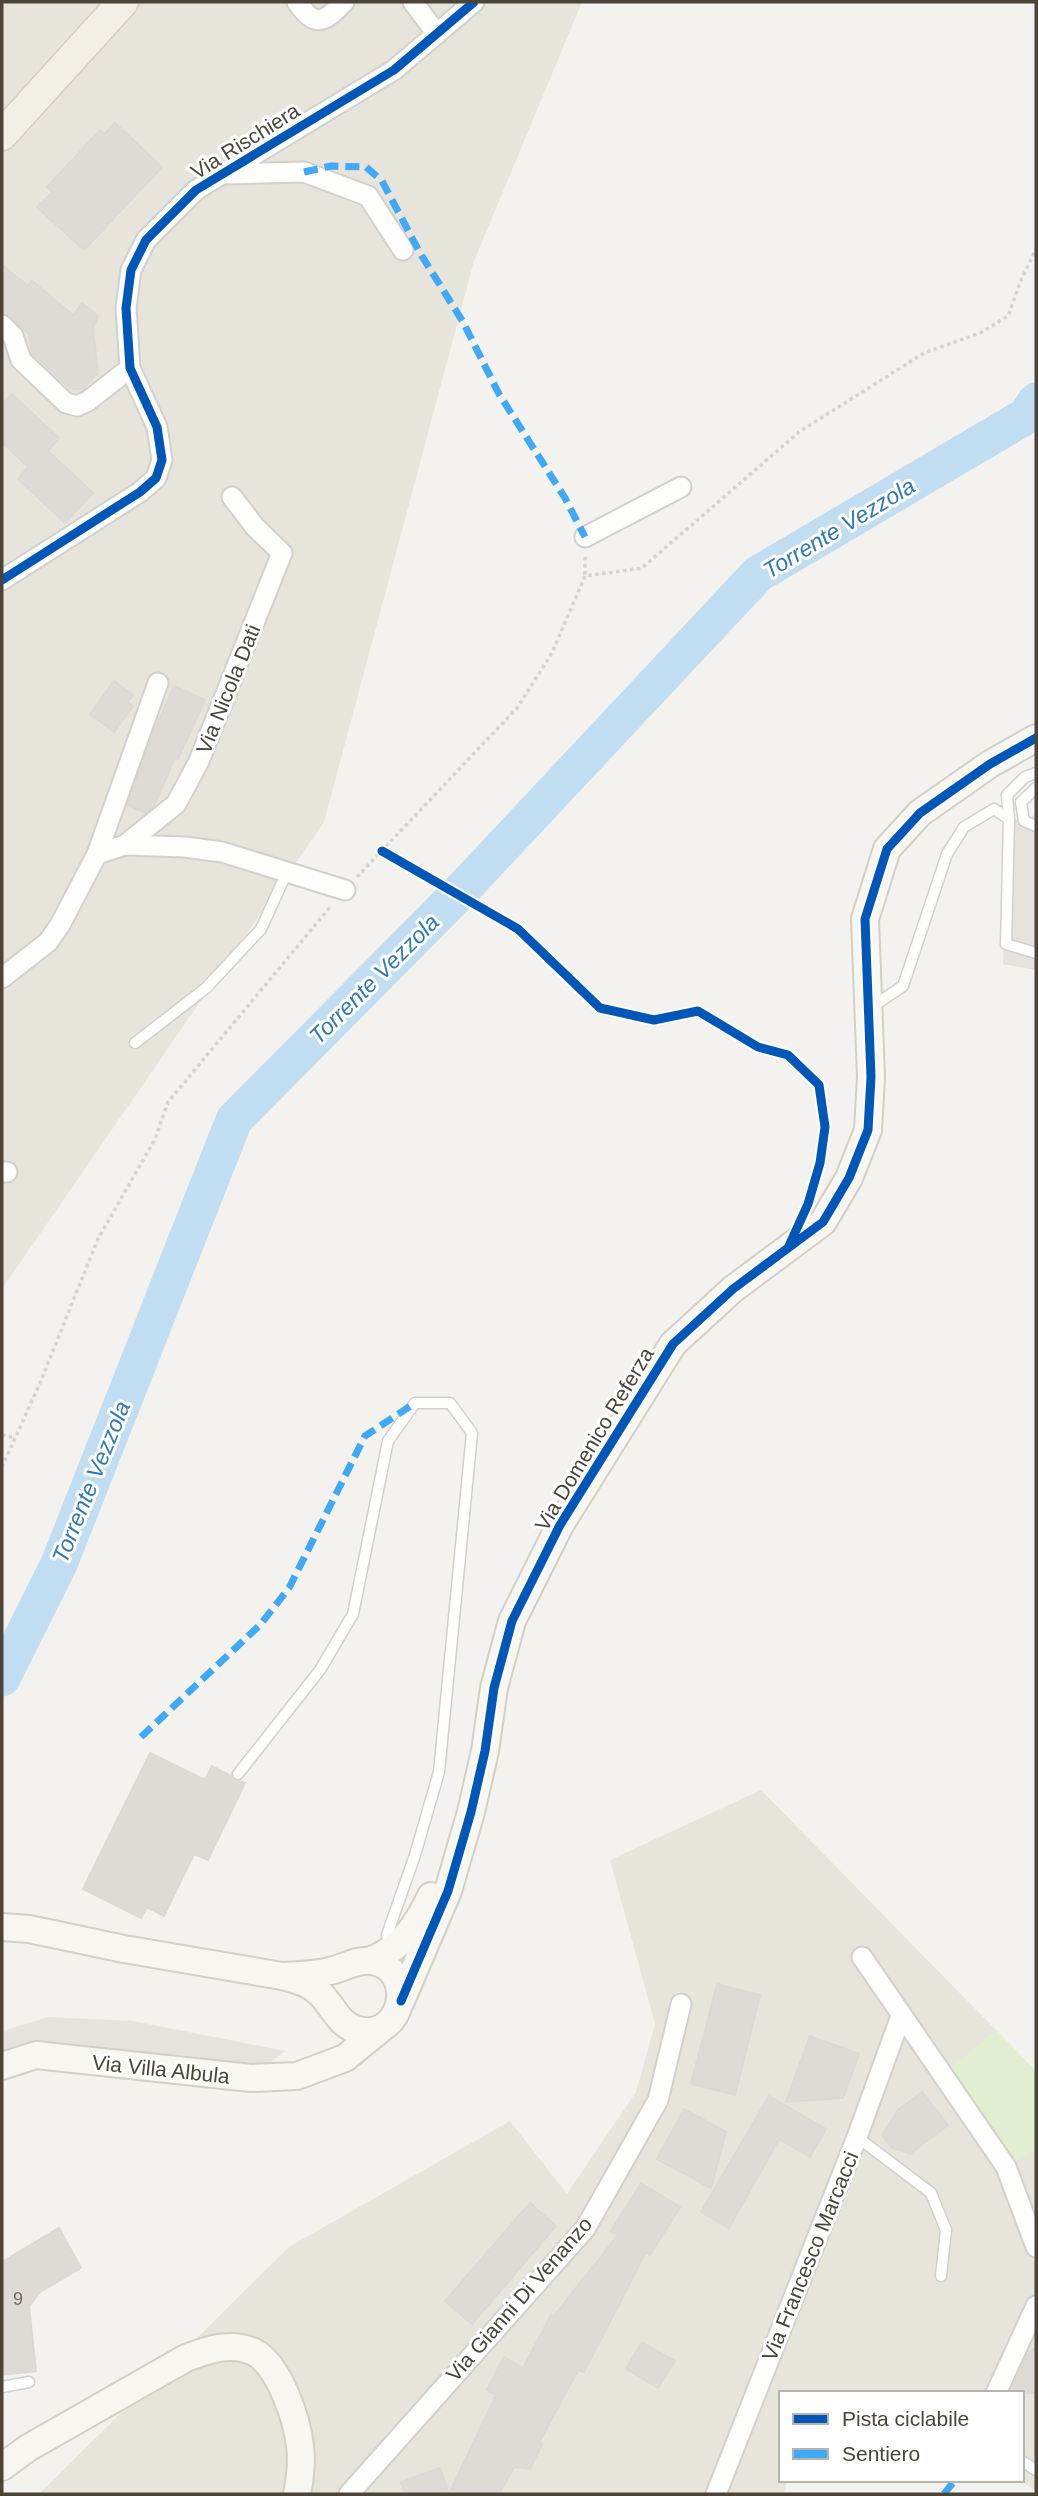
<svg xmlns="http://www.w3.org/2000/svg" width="1038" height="2496" font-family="Helvetica,sans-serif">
	<rect width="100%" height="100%" fill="#f4f2ee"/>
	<!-- residential -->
	<path fill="#e7e4dc" d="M2 2H582L474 261 324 822 2 1289Z
		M761 1790 1036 2071V2491L1020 2480H1022V2393H886L882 2390 881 2393H781V2480H788L783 2494H39L289 2247 510 2121 567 2194 636 2092 655 2024 610 1860Z"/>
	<!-- green -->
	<path fill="#e1eecf" d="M996 2030 1036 2071V2150L1006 2167 942 2075Z"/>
	<!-- parking -->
	<path fill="#e6e3df" d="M1036 815V970L1003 964 1005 822Z
		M48 2017 133 2021 285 2051 251 2078 2 2066V2031Z"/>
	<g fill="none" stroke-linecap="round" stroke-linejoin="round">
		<!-- river -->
		<path stroke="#c0ddf1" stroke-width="37" d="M2 1678 59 1564 234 1120 458 894 758 574 1026 416 1036 401"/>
	</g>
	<!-- building -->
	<path fill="#dedbd6" stroke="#dcd9d4" stroke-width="2" d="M115 123 162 167 84 250 37 207 52 192 47 187 100 130 105 134Z
		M2 265 28 286 32 281 73 315 82 303 98 316 93 329 98 373 83 389H71L32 353 29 334 2 311Z
		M12 394 59 438 48 451 93 493 65 523 18 479 28 467 2 442V405Z
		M114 681 133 695 128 702 133 706 114 732 90 714Z
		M174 686 205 700 178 759 175 758 154 806 146 813 127 805 154 731Z
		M150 1753 205 1780 212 1766 231 1776 234 1780 245 1783 208 1860 194 1854 164 1916 147 1907 141 1918 83 1889Z
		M717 1984 760 1995 735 2095 691 2084Z
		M810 2036 859 2054 843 2098 786 2102Z
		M922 2092 948 2125 910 2154 892 2148 882 2135 898 2110Z
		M769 2096 826 2129 810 2157 779 2139 729 2228 701 2212Z
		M684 2109 726 2132 711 2188 657 2159Z
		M641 2183 680 2207 650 2255 646 2252 584 2372 578 2370 539 2443 542 2444 530 2469 514 2467 499 2494H405L401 2482 440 2468 449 2494 496 2395 487 2390 504 2357 523 2368 551 2315 553 2317 618 2235 611 2231Z
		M530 2203 556 2226 472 2324 445 2301Z
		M59 2228 81 2268 40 2292 29 2306 36 2371 2 2375V2262Z
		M642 2342 675 2361 658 2388 626 2369Z
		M1036 2347V2393H1010L1027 2355Z"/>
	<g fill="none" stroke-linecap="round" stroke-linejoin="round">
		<defs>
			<path id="lane" d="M1036 788 1021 802 1024 821 1036 826
				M1009 819 1007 795 1025 777 1036 773
				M870 1008 903 986 947 854 964 827 994 809 1009 819 1006 944 1036 953
				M135 1043 206 988 261 929 287 872
				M238 1774 320 1670 353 1614 388 1441 415 1403H450L472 1433 439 1772 415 1855 387 1935 389 1947
				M857 2137 931 2193 946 2230 941 2276
				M2 2387 29 2382
				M1022 2461 1036 2470"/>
			<path id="street" d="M297 2C315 28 324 23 344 2
				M413 2 437 34
				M225 174 304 172 368 196 403 250
				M2 325 13 336 21 360 66 403 77 406 88 401 130 368
				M585 537 681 487
				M2 580 140 492 156 478 162 460 157 427 130 368 126 308 131 270 146 240 196 190 394 70 474 2
				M125 845 185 847 222 852 345 890
				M97 854 125 845 176 804 199 761 282 553 255 527 232 497
				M2 978 48 942 60 925 97 854 158 683
				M2 1172H7
				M862 1957 1006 2167 1036 2247
				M996 2393 1036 2306
				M349 2494 585 2229 658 2100 681 2004
				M716 2494 857 2137 901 2016"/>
			<path id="secondary" d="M2 1927 29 1929 124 1949 282 1976C293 1979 307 1982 316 1990 332 2002 337 2025 358 2030 404 2041 418 1968 371 1961 357 1959 344 1968 330 1971 315 1975 297 1975 282 1976
				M370 1961C403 1947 416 1927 431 1896
				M401 2001 448 1891 471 1812 485 1751 494 1688 512 1621 560 1525 673 1344 733 1289 823 1222 849 1178 868 1130 871 1077 865 919 887 849 920 813 990 764 1036 738
				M2 2066 36 2055 251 2078 297 2076 345 2058 382 2028
				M2 2467 28 2448 186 2358C207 2350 231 2341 254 2352 279 2365 297 2419 300 2446 302 2462 300 2479 297 2494"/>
			<path id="primary" d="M2 135 123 2"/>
		</defs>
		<!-- lane casing -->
		<use href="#lane" stroke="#d2d0cb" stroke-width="13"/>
		<!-- street casing -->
		<use href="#street" stroke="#d2d0cb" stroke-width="23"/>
		<!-- secondary casing -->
		<use href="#secondary" stroke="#d3cfc5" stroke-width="30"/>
		<!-- primary casing -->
		<use href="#primary" stroke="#d6cebb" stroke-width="33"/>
		<!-- path -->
		<path stroke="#d3d2cc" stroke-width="3.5" stroke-dasharray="3.5 3.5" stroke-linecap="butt" d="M585 557V576
			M357 877 517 708 552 653 585 576 642 568 799 432 924 353 980 333 1008 316 1021 280 1036 249
			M2 1435 15 1438
			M2 1467 40 1383 98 1239 155 1139 168 1102 331 906"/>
		<!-- lane -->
		<use href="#lane" stroke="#fdfdfc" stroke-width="10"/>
		<!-- street -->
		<use href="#street" stroke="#fdfdfc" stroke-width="19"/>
		<!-- secondary -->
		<use href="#secondary" stroke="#f7f6f1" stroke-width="26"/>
		<!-- primary -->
		<use href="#primary" stroke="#f2efe6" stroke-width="30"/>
		<!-- quiet -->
		<path stroke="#3fa9f5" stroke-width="7" stroke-dasharray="14 7" stroke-linecap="butt" d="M304 172 331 166 366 167 382 181 420 253 463 322 499 394 565 498 585 537
			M141 1737 260 1625 289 1588 365 1436 415 1403
			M944 2494 955 2480"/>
		<defs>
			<path id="cycleway" d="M2 580 140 492 156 478 162 460 157 427 130 368 126 308 131 270 146 240 196 190 394 70 474 2
				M382 851 518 929 600 1008 654 1020 698 1011 758 1047 788 1055 819 1085 825 1127 820 1163 808 1204 788 1248
				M401 2001 448 1891 471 1812 485 1751 494 1688 512 1621 560 1525 673 1344 733 1289 823 1222 849 1178 868 1130 871 1077 865 919 887 849 920 813 990 764 1036 738"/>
		</defs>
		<!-- cycleway casing -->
		<use href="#cycleway" stroke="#fff" stroke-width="13"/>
		<!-- cycleway -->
		<use href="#cycleway" stroke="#0057b8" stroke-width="9"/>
	</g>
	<g text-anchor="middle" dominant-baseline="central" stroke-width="6" stroke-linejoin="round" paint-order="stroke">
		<!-- number labels -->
		<g font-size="18" fill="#706a61">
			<text x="18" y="2299">9</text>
		</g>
		<!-- street labels -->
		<g font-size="21" fill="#4b4439" stroke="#fff">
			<text transform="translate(245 141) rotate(-32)">Via Rischiera</text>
			<text transform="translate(228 689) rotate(-68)">Via Nicola Dati</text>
			<text transform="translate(594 1439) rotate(-59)">Via Domenico Referza</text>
			<text transform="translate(161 2069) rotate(6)">Via Villa Albula</text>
			<text transform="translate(810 2256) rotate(-68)">Via Francesco Marcacci</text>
			<text transform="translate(519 2299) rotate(-49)">Via Gianni Di Venanzo</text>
		</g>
		<!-- water labels -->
		<g font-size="23" font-style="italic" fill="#2e7ab2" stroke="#fff">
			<text transform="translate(839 528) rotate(-31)">Torrente Vezzola</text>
			<text transform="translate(374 979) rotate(-45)">Torrente Vezzola</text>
			<text transform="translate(91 1482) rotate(-68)">Torrente Vezzola</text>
		</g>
	</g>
	<!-- border -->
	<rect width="1038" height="2496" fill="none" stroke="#4b4439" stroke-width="7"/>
	<!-- legend -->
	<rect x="779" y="2391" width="245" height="91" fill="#ffffff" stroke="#b7b4b0" stroke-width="2"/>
	<rect x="793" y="2414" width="35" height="10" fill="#0057b8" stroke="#b7b4b0" stroke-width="2"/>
	<text x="842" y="2426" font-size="21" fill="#4b4439">Pista ciclabile</text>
	<rect x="793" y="2449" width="35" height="10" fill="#3fa9f5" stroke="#b7b4b0" stroke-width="2"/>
	<text x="842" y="2461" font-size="21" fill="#4b4439">Sentiero</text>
</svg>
